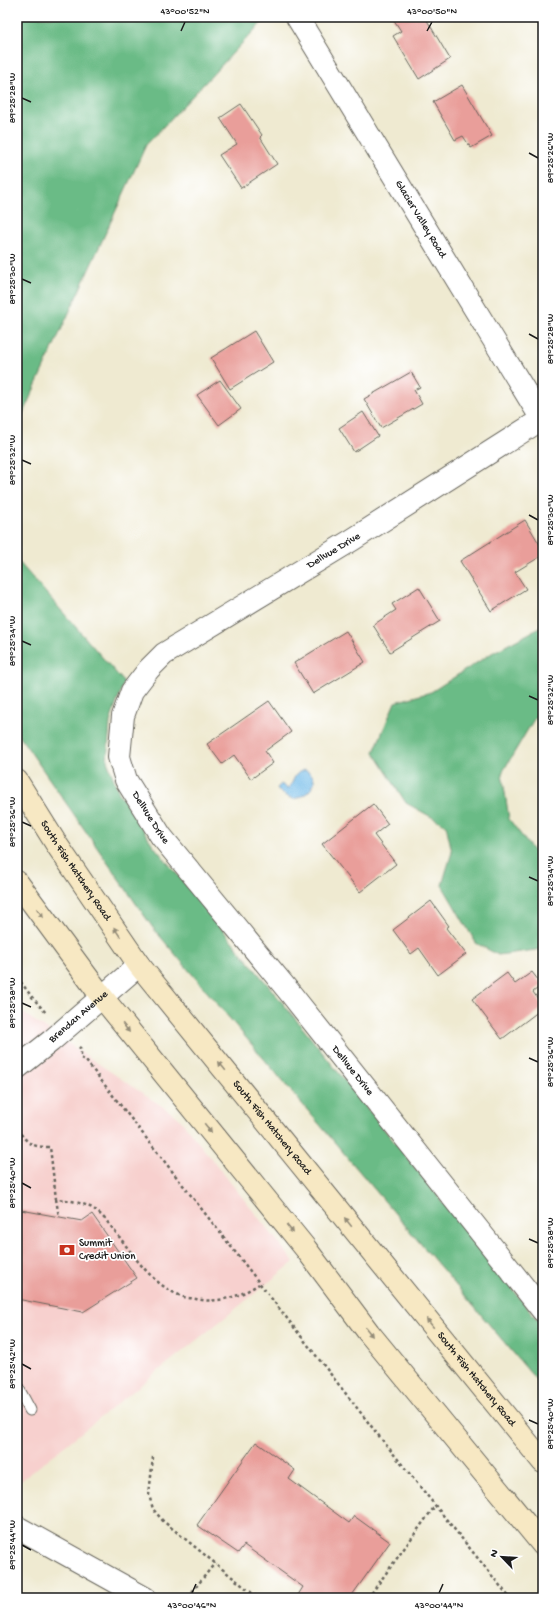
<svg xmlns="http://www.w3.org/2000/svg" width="560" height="1615" font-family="'Gochi Hand',sans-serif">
	<rect width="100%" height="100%" fill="#fff"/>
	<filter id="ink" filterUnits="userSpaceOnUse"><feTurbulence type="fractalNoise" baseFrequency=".025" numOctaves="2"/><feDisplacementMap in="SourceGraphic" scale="8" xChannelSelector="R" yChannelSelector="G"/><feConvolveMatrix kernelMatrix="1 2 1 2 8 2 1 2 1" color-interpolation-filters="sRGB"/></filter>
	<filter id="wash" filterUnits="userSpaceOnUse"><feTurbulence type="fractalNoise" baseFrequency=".012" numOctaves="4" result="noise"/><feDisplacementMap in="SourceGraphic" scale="16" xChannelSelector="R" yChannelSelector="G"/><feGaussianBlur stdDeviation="0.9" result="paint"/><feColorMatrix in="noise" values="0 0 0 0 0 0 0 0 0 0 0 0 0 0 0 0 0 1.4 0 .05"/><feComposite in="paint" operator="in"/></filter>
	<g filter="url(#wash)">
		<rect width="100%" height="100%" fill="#efead1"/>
		<!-- built -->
		<path fill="#f7d0ce" d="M17 1009 178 1117 294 1262 17 1484Z"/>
		<!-- forest -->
		<path fill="#6bbb86" stroke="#446c51" d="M17 17H267L146 145 17 426Z
			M17 560 124 682 110 722 107 761 119 793 153 845 281 1001 543 1327V1388L153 928 18 734Z
			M543 626V704L502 773 509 819 537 856 543 859V949L498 955 476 943 442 885 452 852 446 825 406 803 374 752 395 702 431 692 492 653Z"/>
		<!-- water -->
		<path fill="#6fbae8" stroke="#466b82" d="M305 770C325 779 308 797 293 799L281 793 277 788 281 784 288 789C295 781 293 772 305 770Z"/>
		<g id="blocks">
			<!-- building -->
			<path fill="#e99e9a" d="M392 17H425L450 59 419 79 393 36 401 31Z
				M462 85 492 136 471 148 463 136 455 140 433 102Z
				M241 104 262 135 260 137 277 164 241 188 219 155 237 144 220 118Z
				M254 331 273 362 230 389 211 358Z
				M411 372 420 387 414 390 422 404 381 428 364 399Z
				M220 380 241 409 219 425 197 395Z
				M363 412 378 436 354 452 339 428Z
				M525 520 543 550V555L515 572 526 589 491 611 460 561Z
				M419 587 440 621 390 652 373 625 396 610 392 604Z
				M346 631 365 662 313 694 294 663Z
				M269 701 291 732 265 751 273 763 251 779 234 755 222 764 207 744Z
				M373 804 388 824 374 835 396 864 360 892 322 844Z
				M431 901 449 926 446 928 466 954 438 975 419 948 411 954 393 930Z
				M532 972 542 985 533 992 543 1006V1008L502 1039 472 999 507 973 515 984Z
				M21 1210 82 1221 92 1214 137 1278 83 1312 17 1299V1213Z
				M256 1442 295 1470 289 1479 349 1523 354 1516 390 1542 350 1598H302L298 1595 303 1587 244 1545 238 1553 197 1525Z"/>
		</g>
	</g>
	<g filter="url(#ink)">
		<use href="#blocks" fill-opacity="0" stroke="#66645b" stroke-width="1"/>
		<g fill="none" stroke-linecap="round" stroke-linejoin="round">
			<defs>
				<path id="lane" d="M17 1386 30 1410"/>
				<g id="street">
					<path id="s1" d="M297 17 543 421"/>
					<path id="s2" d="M542 419 352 540 164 654 149 669 132 691 123 716 119 757 126 780 161 836 291 994 543 1311"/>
					<path id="s3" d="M17 1068 51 1041 139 965"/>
					<path d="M17 1527 145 1598"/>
				</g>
				<g id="secondary">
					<path id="s4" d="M17 781 57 845 139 965 543 1462"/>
					<path d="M17 882 102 997 306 1249 369 1333 543 1545"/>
				</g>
			</defs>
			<!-- lane casing -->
			<use href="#lane" stroke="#66645b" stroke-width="13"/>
			<!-- street casing -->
			<use href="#street" stroke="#66645b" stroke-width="24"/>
			<!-- secondary casing -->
			<use href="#secondary" stroke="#66645b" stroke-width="24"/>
			<!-- path -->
			<path stroke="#66645b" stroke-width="2.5" stroke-dasharray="3 3" stroke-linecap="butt" d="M17 977 32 997 47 1014
				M79 1047 81 1049V1058L86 1061 375 1431 510 1598
				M17 1129C28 1144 32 1147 50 1147L56 1199C68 1200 81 1202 92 1208 102 1214 109 1224 117 1234 134 1256 152 1284 179 1295 184 1298 191 1298 196 1299 219 1304 241 1296 259 1284
				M56 1199 59 1217
				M153 1457 149 1495 153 1509 163 1521 258 1598
				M192 1592 215 1563
				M368 1598 435 1506"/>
			<!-- lane -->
			<use href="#lane" stroke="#fff" stroke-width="11"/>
			<!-- street -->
			<use href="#street" stroke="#fff" stroke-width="22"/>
			<!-- secondary -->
			<use href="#secondary" stroke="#f7e8c3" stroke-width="22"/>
		</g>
		<!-- one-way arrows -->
		<defs><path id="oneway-solid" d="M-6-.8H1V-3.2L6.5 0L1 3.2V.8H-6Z"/></defs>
		<g fill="#948c78">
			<use href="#oneway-solid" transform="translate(40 913) rotate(54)"/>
			<use href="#oneway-solid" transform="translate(117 932) rotate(-124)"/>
			<use href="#oneway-solid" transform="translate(126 1028) rotate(51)"/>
			<use href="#oneway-solid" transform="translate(222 1066) rotate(-129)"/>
			<use href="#oneway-solid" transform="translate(208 1128) rotate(51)"/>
			<use href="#oneway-solid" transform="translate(348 1222) rotate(-129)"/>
			<use href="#oneway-solid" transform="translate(290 1229) rotate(51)"/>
			<use href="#oneway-solid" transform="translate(430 1323) rotate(-129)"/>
			<use href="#oneway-solid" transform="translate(369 1332) rotate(52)"/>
		</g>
	</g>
	<!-- ticks -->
	<path fill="none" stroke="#1c1c1c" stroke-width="1.5" d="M181 31 185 22M427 31 432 22M22 98 31 102M529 153 538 158M22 279 31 283M529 334 538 339M22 460 31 464M529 515 538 520M22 641 31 645M529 696 538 700M22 822 31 826M529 877 538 881M22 1003 31 1007M529 1058 538 1062M22 1183 31 1188M529 1239 538 1243M22 1364 31 1369M529 1420 538 1424M22 1545 31 1550M192 1593 196 1584M439 1593 443 1584"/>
	<!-- icons -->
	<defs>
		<symbol id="bank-bare" viewBox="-9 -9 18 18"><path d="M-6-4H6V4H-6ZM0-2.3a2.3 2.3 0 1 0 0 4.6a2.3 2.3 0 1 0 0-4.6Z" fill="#c8321e" stroke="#fff" stroke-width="2.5" paint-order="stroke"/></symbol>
	</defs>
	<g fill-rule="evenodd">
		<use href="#bank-bare" x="56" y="1239" width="22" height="22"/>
	</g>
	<g text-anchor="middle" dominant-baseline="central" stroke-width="3.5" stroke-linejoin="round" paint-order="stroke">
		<!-- street labels -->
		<g font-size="11" fill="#1c1c1c" stroke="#fff">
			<text stroke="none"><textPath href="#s1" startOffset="237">Glacier Valley Road</textPath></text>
			<text transform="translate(334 551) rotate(-31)">Dellvue Drive</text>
			<text stroke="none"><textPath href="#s2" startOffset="631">Dellvue Drive</textPath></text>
			<text stroke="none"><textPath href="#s4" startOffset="107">South Fish Hatchery Road</textPath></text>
			<text stroke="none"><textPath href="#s3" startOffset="80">Brendan Avenue</textPath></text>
			<text stroke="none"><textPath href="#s2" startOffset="955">Dellvue Drive</textPath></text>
			<text stroke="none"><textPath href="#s4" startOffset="431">South Fish Hatchery Road</textPath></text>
			<text stroke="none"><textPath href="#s4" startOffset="755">South Fish Hatchery Road</textPath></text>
		</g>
		<!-- poi labels -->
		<g font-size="11" fill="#1c1c1c" stroke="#fff" text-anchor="start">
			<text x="79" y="1244">Summit<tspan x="79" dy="13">Credit Union</tspan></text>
		</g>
	</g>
	<!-- margin -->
	<rect width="560" height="1615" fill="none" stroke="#fff" stroke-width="44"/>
	<!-- north arrow -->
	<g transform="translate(502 1557) rotate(295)" stroke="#ffffff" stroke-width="3" paint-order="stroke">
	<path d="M0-3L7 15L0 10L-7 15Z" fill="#1c1c1c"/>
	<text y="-6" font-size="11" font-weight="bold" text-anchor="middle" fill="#1c1c1c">N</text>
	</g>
	<rect x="22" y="22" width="516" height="1571" fill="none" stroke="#1c1c1c" stroke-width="1.5"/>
	<g font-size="10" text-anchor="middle" fill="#1c1c1c">
		<text x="185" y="14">43°00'52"N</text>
		<text x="432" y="14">43°00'50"N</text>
		<text transform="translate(11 98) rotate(-90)" y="4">89°25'28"W</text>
		<text transform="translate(549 158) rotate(-90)" y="4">89°25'26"W</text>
		<text transform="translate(11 279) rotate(-90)" y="4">89°25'30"W</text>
		<text transform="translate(549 339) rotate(-90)" y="4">89°25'28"W</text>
		<text transform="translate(11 460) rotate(-90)" y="4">89°25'32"W</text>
		<text transform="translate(549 520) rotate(-90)" y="4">89°25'30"W</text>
		<text transform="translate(11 641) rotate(-90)" y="4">89°25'34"W</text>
		<text transform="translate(549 700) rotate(-90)" y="4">89°25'32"W</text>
		<text transform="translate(11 822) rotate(-90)" y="4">89°25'36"W</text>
		<text transform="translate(549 881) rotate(-90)" y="4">89°25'34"W</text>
		<text transform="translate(11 1003) rotate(-90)" y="4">89°25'38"W</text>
		<text transform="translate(549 1062) rotate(-90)" y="4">89°25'36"W</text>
		<text transform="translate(11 1183) rotate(-90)" y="4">89°25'40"W</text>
		<text transform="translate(549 1243) rotate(-90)" y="4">89°25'38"W</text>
		<text transform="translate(11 1364) rotate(-90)" y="4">89°25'42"W</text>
		<text transform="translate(549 1424) rotate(-90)" y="4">89°25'40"W</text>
		<text transform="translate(11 1545) rotate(-90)" y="4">89°25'44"W</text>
		<text x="192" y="1608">43°00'46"N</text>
		<text x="439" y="1608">43°00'44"N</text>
	</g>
</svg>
